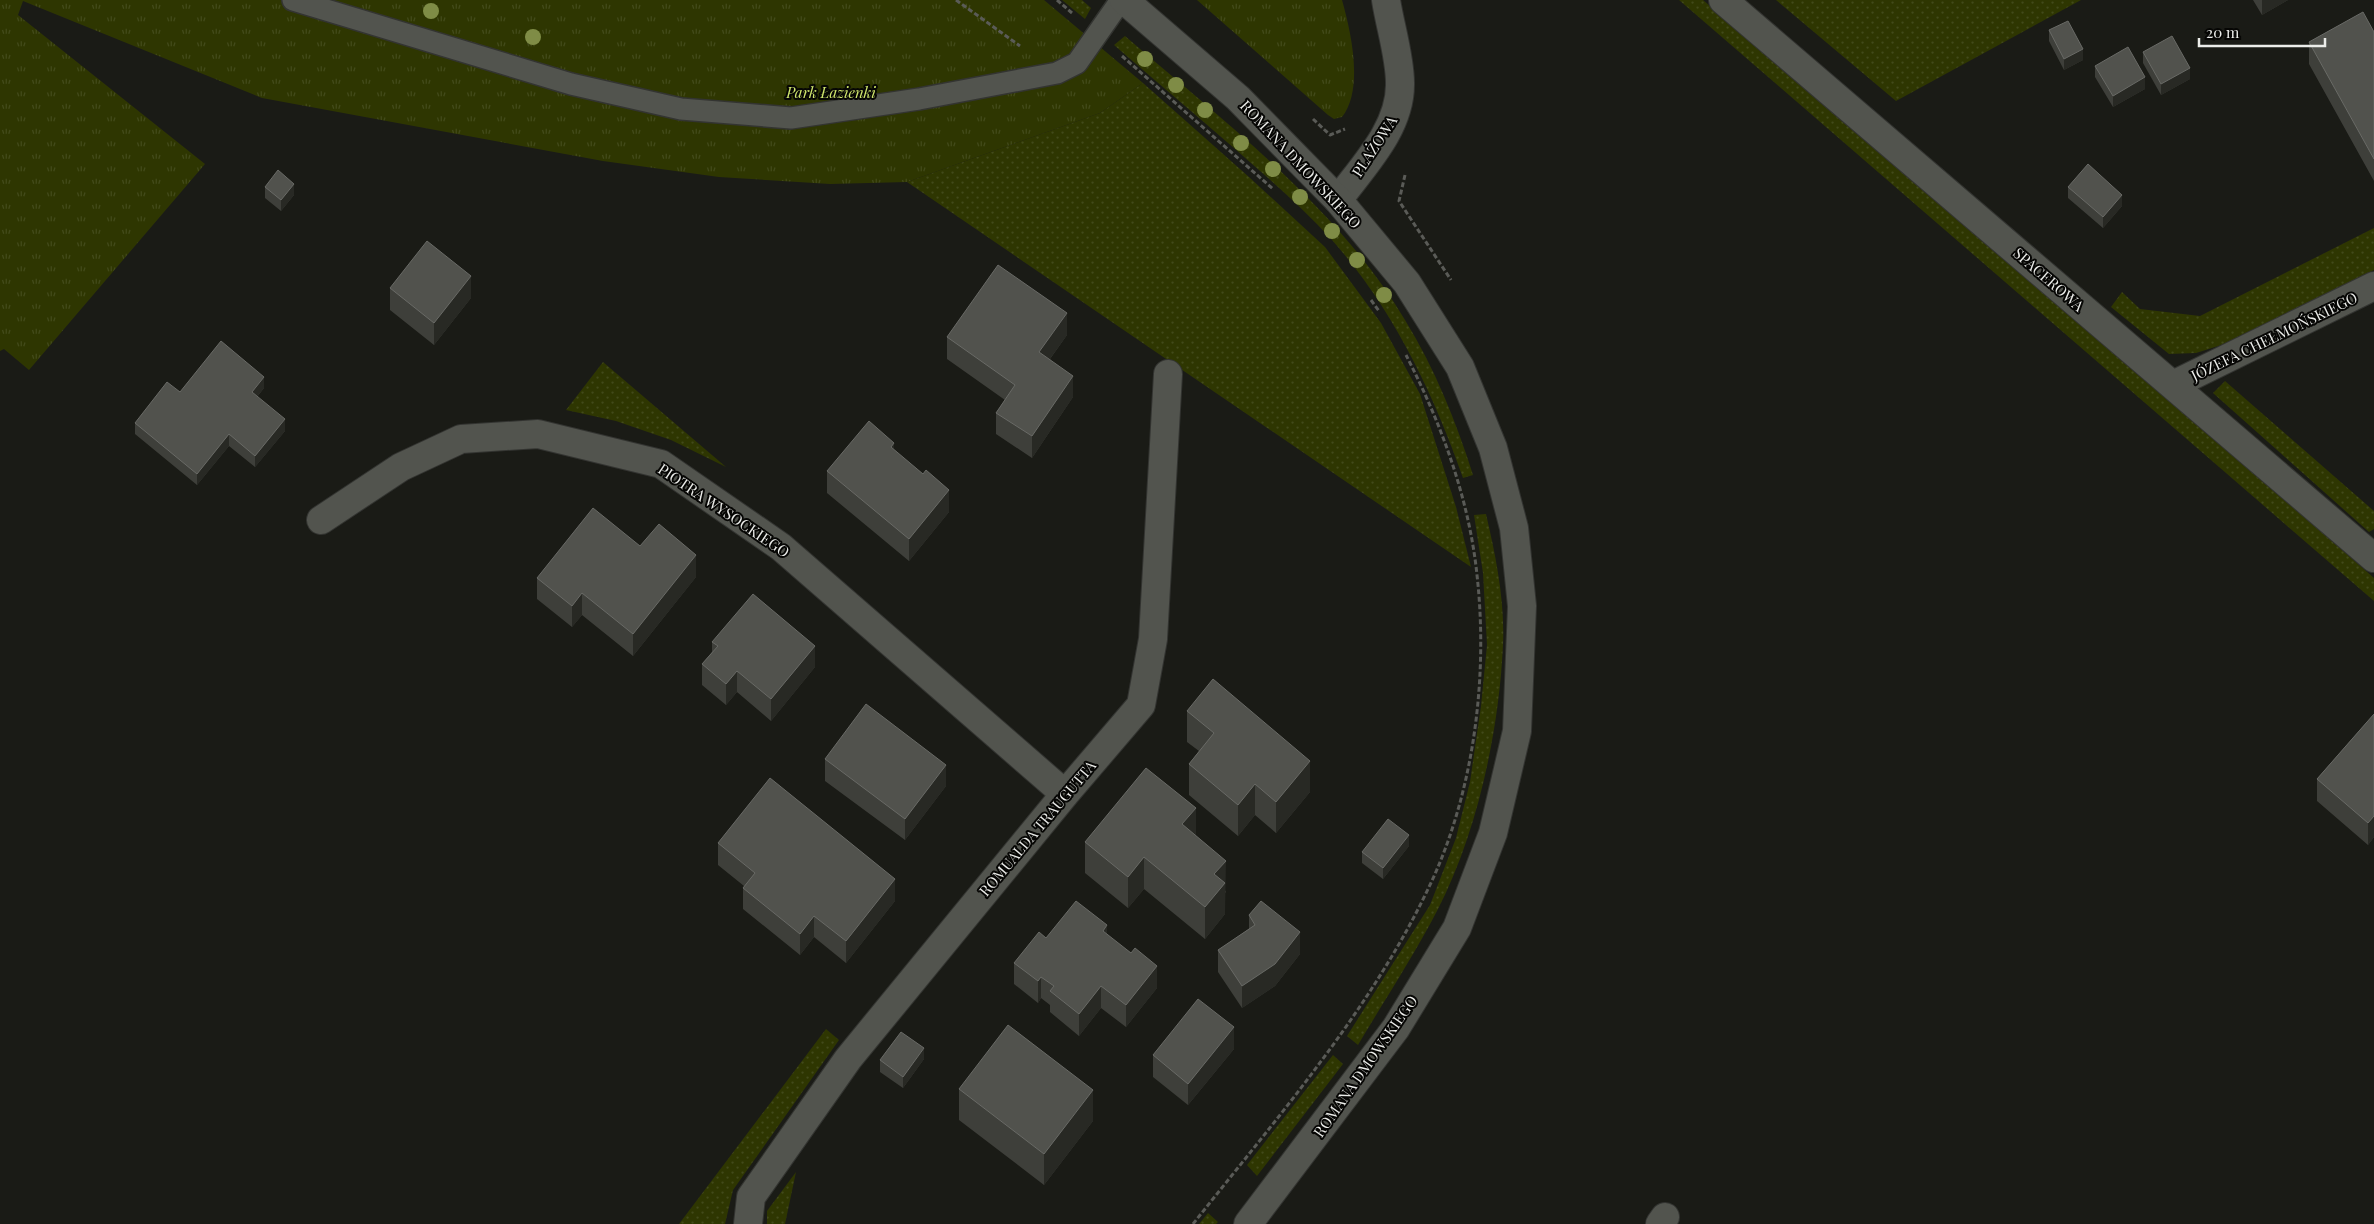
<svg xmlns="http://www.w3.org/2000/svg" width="2374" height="1224" font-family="'Playfair Display',serif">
	<defs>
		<pattern id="grass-dots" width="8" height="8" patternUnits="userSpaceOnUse" patternTransform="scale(1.25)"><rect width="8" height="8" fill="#2e3601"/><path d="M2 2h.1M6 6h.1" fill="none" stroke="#424a1a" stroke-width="1.8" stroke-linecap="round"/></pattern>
		<pattern id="park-tufts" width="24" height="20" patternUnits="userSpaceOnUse" patternTransform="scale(1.25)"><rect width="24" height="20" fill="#2e3601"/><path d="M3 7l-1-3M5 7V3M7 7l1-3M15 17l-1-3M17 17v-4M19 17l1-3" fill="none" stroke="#424a1a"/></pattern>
	</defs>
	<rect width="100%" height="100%" fill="#1a1b16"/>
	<!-- grass -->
	<path fill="url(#grass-dots)" d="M1062 0H1082L1091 8 1085 19Z
		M1679 0H1703L2166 395 2374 578V601Z
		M1776 0H2081L1896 101Z
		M1125 36C1223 121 1338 207 1405 320 1435 369 1456 421 1473 475L1463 478C1433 392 1393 309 1332 240 1302 207 1268 178 1235 149 1195 114 1154 80 1114 45Z
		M1143 83 1249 177 1325 247 1381 323 1420 394 1456 507 1471 567 907 182 1100 113Z
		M2374 228V270L2228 343 2196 353 2169 354 2111 307 2122 292 2140 309 2200 316Z
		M603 362 726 467 671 440 616 421 566 410Z
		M2225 381 2374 511V529L2369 532 2213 393Z
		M1486 514C1496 557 1505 601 1503 645 1499 732 1477 834 1437 911 1413 957 1384 1001 1358 1045L1347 1036 1430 905 1456 838 1470 782 1481 706 1487 645 1483 573 1474 515Z
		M826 1029 839 1040 733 1190 725 1224H679Z
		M1333 1055 1343 1064 1257 1176 1247 1165Z
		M796 1172 785 1224H767V1211Z
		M1208 1213 1218 1222 1216 1224H1199Z"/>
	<!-- park -->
	<path fill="url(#park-tufts)" d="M0 0H1044L1143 83 1100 113 907 182 830 184 719 177 603 161 262 98 23 1 18 15 205 164 29 370 4 349 0 351Z
		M1197 0H1342C1351 32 1364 89 1342 117L1334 119 1328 115Z"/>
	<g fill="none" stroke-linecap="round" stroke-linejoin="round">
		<defs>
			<path id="lane" d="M293 0 571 84 681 109 791 118 919 99 1057 73 1077 63 1121 0"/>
			<path id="street" d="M1723 0 2374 558
				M1338 200C1363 166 1401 128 1400 83 1400 57 1390 26 1386 0
				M2173 385 2374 286
				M321 520 401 467 461 439 538 434 661 464 781 547 1065 794
				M748 1224 751 1197 848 1059 1065 794 1141 705 1153 639 1168 374
				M1660 1224 1665 1217"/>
			<path id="secondary" d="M1124 0 1238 98 1338 200 1407 283 1460 367 1493 448 1514 528 1522 606 1517 731 1493 833 1457 928 1396 1028 1248 1224"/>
		</defs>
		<!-- lane casing -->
		<use href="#lane" stroke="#333431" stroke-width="24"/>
		<!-- street casing -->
		<use href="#street" stroke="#333431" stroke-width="30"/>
		<!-- secondary casing -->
		<use href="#secondary" stroke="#333431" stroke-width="30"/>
		<!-- path -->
		<path stroke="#5a5b57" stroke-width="3" stroke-dasharray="5 2.5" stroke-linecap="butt" d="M956 0 1020 46
			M1057 0 1072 13
			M1122 56 1273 189
			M1313 119 1330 135 1345 129
			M1405 175 1399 201 1451 280
			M1371 300 1379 311
			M1193 1224C1280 1114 1377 1003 1435 874 1475 783 1488 673 1477 575 1469 498 1441 423 1406 355"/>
		<!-- lane -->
		<use href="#lane" stroke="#52544e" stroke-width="21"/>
		<!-- street -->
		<use href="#street" stroke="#52544e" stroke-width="28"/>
		<!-- secondary -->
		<use href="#secondary" stroke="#52544e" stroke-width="28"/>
	</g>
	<!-- trees -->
	<g fill="#7f8c46">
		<circle cx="431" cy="11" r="8"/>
		<circle cx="533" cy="37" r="8"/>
		<circle cx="1145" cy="59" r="8"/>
		<circle cx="1176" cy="85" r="8"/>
		<circle cx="1205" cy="110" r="8"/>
		<circle cx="1241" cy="143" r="8"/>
		<circle cx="1273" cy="169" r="8"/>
		<circle cx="1300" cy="197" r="8"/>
		<circle cx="1332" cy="231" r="8"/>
		<circle cx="1357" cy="260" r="8"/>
		<circle cx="1384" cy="295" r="8"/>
	</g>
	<!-- wall -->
	<path fill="#3e3f3a" d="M2253 0H2288L2262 15Z
		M2049 30 2083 60 2064 70 2049 41Z
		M2374 32V181L2309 64V42Z
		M2143 52 2190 79 2161 95 2143 63Z
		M2095 66 2145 89 2113 107 2095 77Z
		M265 187 294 195 281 211 265 198Z
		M2068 187 2122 206 2103 228 2068 198Z
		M390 288 471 298 434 345 390 310Z
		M1067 335 1050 359 1073 397 1032 458 996 434V413L1005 400 947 359V337Z
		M264 388 257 397 285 431 255 467 229 446 197 485 135 434V423L180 392Z
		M894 450 949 512 909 561 827 493V471Z
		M640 546 696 577 633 656 582 615 572 627 537 599V578Z
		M712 642 815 667 771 721 737 692 726 705 702 685V664L712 652Z
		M1187 711 1310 792 1276 833 1255 815 1238 836 1189 795V764L1199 751 1187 742Z
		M2374 714V837L2368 845 2317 801V779Z
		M825 759 946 786 905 840 825 781Z
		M1196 836 1226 892 1225 893V914L1205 939 1144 889 1128 908 1085 873V842Z
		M718 843 895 901 846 963 814 937 800 955 743 909V888L744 886 718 865Z
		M1409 846 1383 879 1362 863V852Z
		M1249 915 1300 954 1275 986 1242 1008 1218 972V950L1249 929Z
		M1107 934 1157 988 1126 1027 1101 1008 1079 1036 1050 1012V1005L1041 998 1038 1003 1014 984V963L1046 938Z
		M1234 1049 1188 1105 1153 1077V1055Z
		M924 1059 903 1088 880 1072V1060Z
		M959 1089 1093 1121 1044 1185 959 1120Z"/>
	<!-- shaded-wall -->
	<path fill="#282924" d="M2262 0H2288L2262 15Z
		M2083 49V60L2064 70V59Z
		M2190 68V79L2161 95V84Z
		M2145 77V89L2113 107V96Z
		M294 184V195L281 211V200Z
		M2122 195V206L2103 228V217Z
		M471 276V298L434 345V323Z
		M1067 313V335L1039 374V352Z
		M1073 376V397L1032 458V436Z
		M264 377V388L252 403V392Z
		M285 419V431L255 467V456Z
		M229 434V446L197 485V474Z
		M894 443V464L891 447Z
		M949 490V512L909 561V539Z
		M696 555V577L633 656V634Z
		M582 593V615L572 627V606Z
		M815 646V667L771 721V699Z
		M737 671V692L726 705V684Z
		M1310 761V792L1276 833V802Z
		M946 765V786L905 840V819Z
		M1255 784V815L1238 836V805Z
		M1196 808V839L1182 824Z
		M2374 816V837L2368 845V823Z
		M1409 835V846L1383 879V868Z
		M1144 857V889L1128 908V877Z
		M1226 861 1225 914 1205 939V907L1214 874Z
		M895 879V901L846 963V941Z
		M814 916V937L800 955V934Z
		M1107 925V947L1103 931Z
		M1300 932V954L1275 986 1242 1008V986Z
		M1157 966V988L1126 1027V1005Z
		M1041 977V998L1038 1003V981Z
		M1101 986V1008L1079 1036V1014Z
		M1234 1027V1049L1188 1105V1084Z
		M924 1048V1059L903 1088V1077Z
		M1093 1090V1121L1044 1185V1154Z"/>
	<!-- building -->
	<path fill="#51524d" stroke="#696a66" d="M2363 12 2374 32V159L2309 42Z
		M2068 21 2083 49 2064 59 2049 30Z
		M2172 36 2190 68 2161 84 2143 52Z
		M2128 47 2145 77 2113 96 2095 66Z
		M2088 164 2122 195 2103 217 2068 187Z
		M278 170 294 184 281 200 265 187Z
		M427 241 471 276 434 323 390 288Z
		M998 265 1067 313 1039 352 1073 376 1032 436 996 413 1015 385 947 337Z
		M221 341 264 377 252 392 285 419 255 456 229 434 197 474 135 423 167 382 180 392Z
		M869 421 894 443 891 447 923 474 926 470 949 490 909 539 827 471Z
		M593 508 640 546 659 524 696 555 633 634 582 593 572 606 537 578Z
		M753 594 815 646 771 699 737 671 726 684 702 664 718 646 712 642Z
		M1213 679 1310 761 1276 802 1255 784 1238 805 1189 764 1214 733 1187 711Z
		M866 704 946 765 905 819 825 759Z
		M2374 714V816L2368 823 2317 779Z
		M1146 768 1196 808 1182 824 1226 861 1214 874 1225 883 1205 907 1144 857 1128 877 1085 842Z
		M770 778 895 879 846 941 814 916 800 934 743 888 755 873 718 843Z
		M1388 819 1409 835 1383 868 1362 852Z
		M1076 901 1107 925 1103 931 1131 953 1135 948 1157 966 1126 1005 1101 986 1079 1014 1050 991 1054 986 1041 977 1038 981 1014 963 1039 932 1046 938Z
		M1261 901 1300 932 1275 964 1242 986 1218 950 1255 925 1249 915Z
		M1198 999 1234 1027 1188 1084 1153 1055Z
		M1008 1025 1093 1090 1044 1154 959 1089Z
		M901 1032 924 1048 903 1077 880 1060Z"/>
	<g text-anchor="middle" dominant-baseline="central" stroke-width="4" stroke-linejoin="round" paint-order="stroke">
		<!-- park labels -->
		<g font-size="15" font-style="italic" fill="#d1e86e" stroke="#060604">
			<text x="831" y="92">Park Łazienki</text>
		</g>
		<!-- street labels -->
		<g font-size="15" fill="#ecedea" stroke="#060604">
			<text transform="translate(1374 146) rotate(-57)">PLAŻOWA</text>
			<text transform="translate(1301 164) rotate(47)">ROMANA DMOWSKIEGO</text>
			<text transform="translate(2049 279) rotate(41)">SPACEROWA</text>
			<text transform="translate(2274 336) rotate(-26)">JÓZEFA CHEŁMOŃSKIEGO</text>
			<text transform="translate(724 510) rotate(34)">PIOTRA WYSOCKIEGO</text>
			<text transform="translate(1037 828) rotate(-50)">ROMUALDA TRAUGUTTA</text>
			<text transform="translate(1365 1066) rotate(-55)">ROMANA DMOWSKIEGO</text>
		</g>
	</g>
	<!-- scale -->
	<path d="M2199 38v8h126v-8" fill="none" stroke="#ecedea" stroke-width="2.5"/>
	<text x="2206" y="38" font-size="15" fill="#ecedea" stroke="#060604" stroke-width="4" paint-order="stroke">20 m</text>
</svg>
